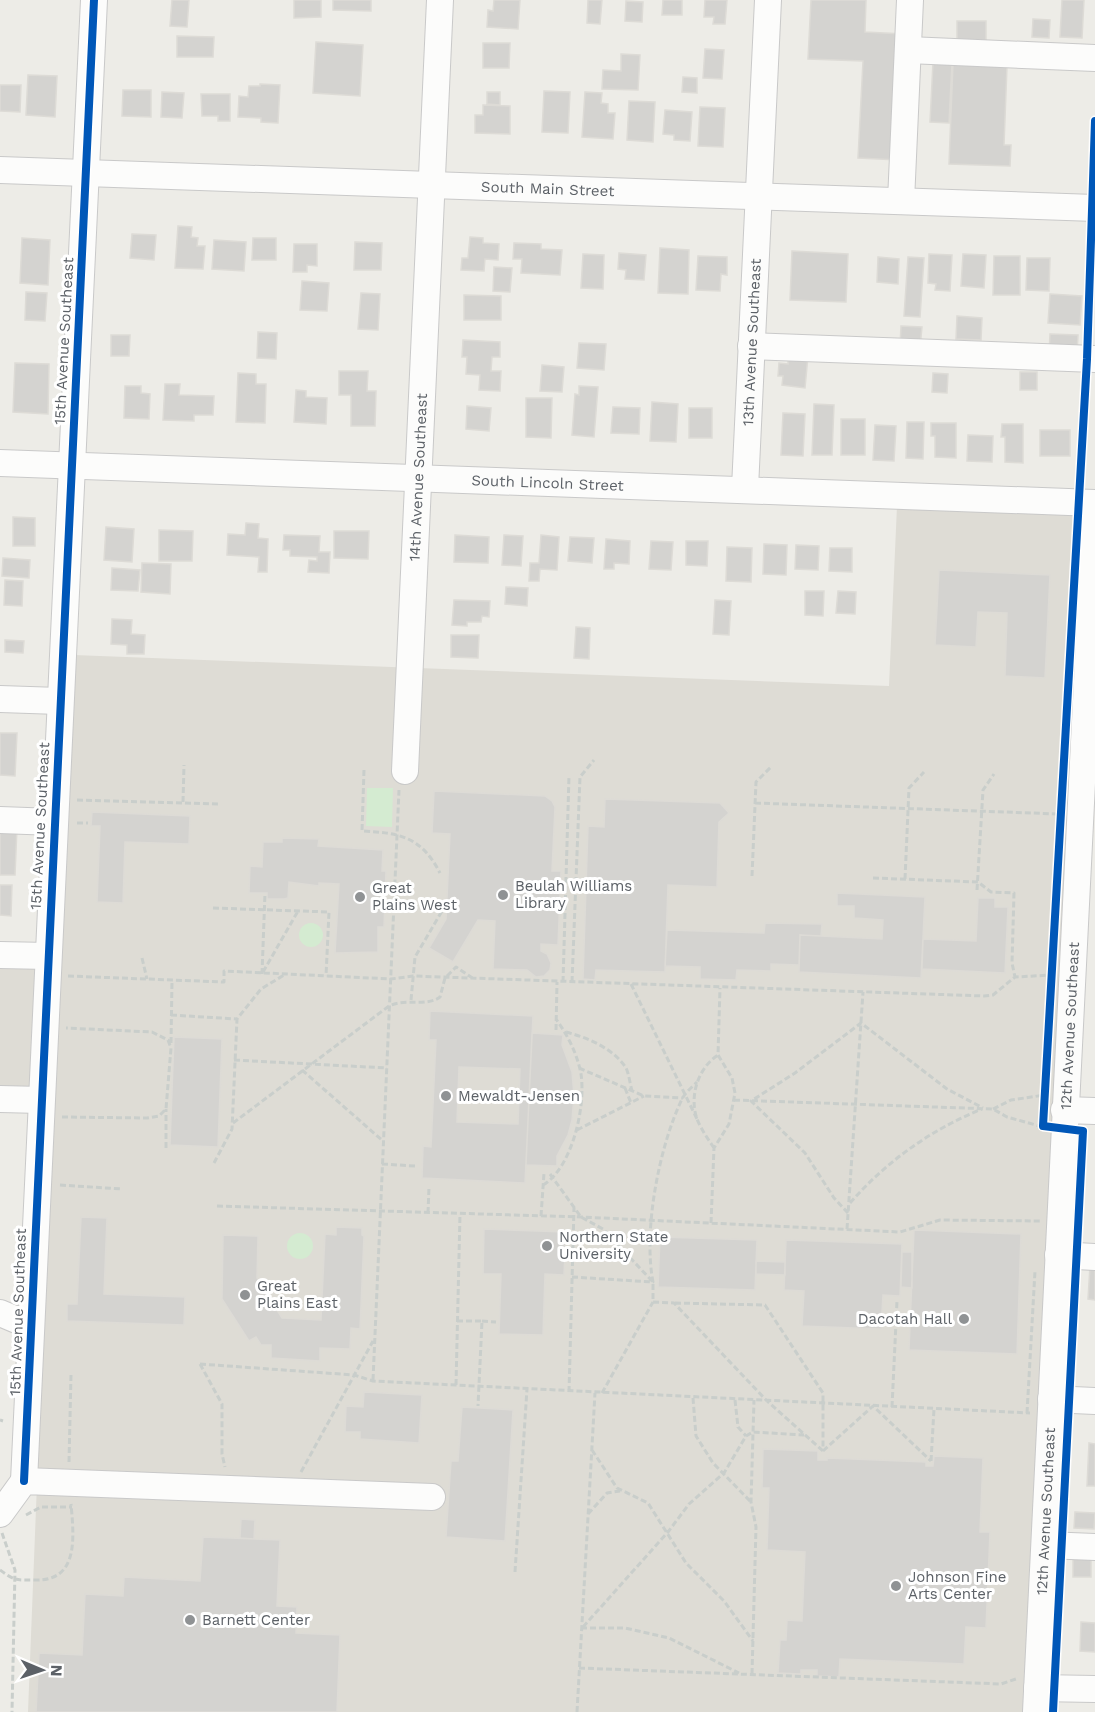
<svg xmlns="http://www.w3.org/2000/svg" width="1095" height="1712" font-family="'Work Sans',sans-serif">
	<rect width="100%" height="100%" fill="#edece7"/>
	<!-- education -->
	<path fill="#dedcd5" d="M897 506 1082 514 1024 1712H28L52 1102 0 1099V964L58 967 74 655 889 686Z"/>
	<!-- green -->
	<path fill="#d4ebd1" d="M367 788H393L392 827 366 826Z
		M299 935a12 12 0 1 1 24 0a12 12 0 1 1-24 0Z
		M287 1246a13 13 0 1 1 26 0a13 13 0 1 1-26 0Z"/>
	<!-- building -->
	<path fill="#d4d3d0" stroke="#dddbd6" stroke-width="1.5" fill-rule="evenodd" d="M172 0H189L187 27 170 26Z
		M294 0H321V17L294 18Z
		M333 0H371V11L333 10Z
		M494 0H520L518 29 487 27 488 10 493 11Z
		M588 0H602L600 24 587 23Z
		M663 0H682V15H662Z
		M705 0H727L725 24H713L714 17H704Z
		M811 0H866L865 32 904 34 898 160 858 158 863 61 808 59Z
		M1062 0H1084L1082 38 1060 37Z
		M626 1 643 2 642 22 625 21Z
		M1033 19 1050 20 1049 38 1032 37Z
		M957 21H986V40H957Z
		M177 36 214 37 213 57H177Z
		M316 42 363 45 360 96 313 93Z
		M483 43H510L509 68H483Z
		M705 49 724 50 722 79 703 78Z
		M621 54 640 55 638 90 602 89 603 70 621 71Z
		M933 62 952 63 949 123 930 122Z
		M953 63 1007 66 1004 145H1011L1010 166 949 164Z
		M28 75 57 76 55 117 26 115Z
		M683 77 697 78V93L682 92Z
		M260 84 280 85 278 123 261 122V118L238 117 239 96 248 97 249 86H260Z
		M0 85H21L20 112 0 111Z
		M123 90H151V117L122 116Z
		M544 91 570 92 568 133 542 132Z
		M162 92 184 93 182 118 161 117Z
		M487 92H500V105L487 104Z
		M585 92 602 93 601 103 608 104V113H615L613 139 582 137Z
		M201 94H230V121H218V116H202Z
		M629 101 655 102 653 142 627 140Z
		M483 105 510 106V134L475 133V115H483Z
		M700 107 725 108 723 147 698 146Z
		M665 110 692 112 690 141 674 140V135L663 134Z
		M178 226 192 227 191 237 198 238 197 246H205L203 269 175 268Z
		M132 234 156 235 154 260 130 258Z
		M470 237 483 238V243L499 244 498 260 485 259 484 271 461 270 462 258H468Z
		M22 238 50 240 48 285 20 283Z
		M253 238H276V260H252Z
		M214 240 246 242 244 271 212 269Z
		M355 242 382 243 381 270H354Z
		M514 243 541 244V249L562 250 560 275 521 273 522 259H513Z
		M294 244H317V266L307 265V272H293Z
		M660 248 689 250 688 294 658 293Z
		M792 251 848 254 846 302 790 300Z
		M619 253 646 255 644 280 625 279 626 270 618 269Z
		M583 254 604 255 603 289 581 288Z
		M929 254 952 255 950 291 935 290 936 284 928 283Z
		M963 254 986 255 984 288 961 286Z
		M698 256 727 257V275L721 274 720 291 696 290Z
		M994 256H1020V295H993Z
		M878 257 899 259 898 284 877 282Z
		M908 257 924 258 920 317 904 316Z
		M1027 258H1050L1049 291 1026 290Z
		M494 267 512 268 510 292 493 291Z
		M302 281 329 283 327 311 300 310Z
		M26 292 47 293 45 321 25 320Z
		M361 293 380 294 378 330 358 329Z
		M1050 294 1082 296 1080 325 1048 323Z
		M464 295 501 296V320H464Z
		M957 316 982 318 981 340 956 339Z
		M901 326 922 327 920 348 900 346Z
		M258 332 277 333 276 359 257 358Z
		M1050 334 1078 335 1077 355 1049 354Z
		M111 335H130L129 356H111Z
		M463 340 500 342V357H492L491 371H501L500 391 479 390 480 375 466 374 467 357H462Z
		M579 343 606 344 604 370 577 368Z
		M788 355 808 356 805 388 782 385 783 376H778L779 363 788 364Z
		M15 363 49 364 48 414 13 412Z
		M542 365 564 367 562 392 540 391Z
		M339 371H368L367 391H376L375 426H351V395H339Z
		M1020 372H1037V390H1020Z
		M238 373 256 374V384H266L265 423 236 422Z
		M933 373 948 374 947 393 932 392Z
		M165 384H180L179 395 214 396 213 415H194V421L163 420Z
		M125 386H141V393L150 394 149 419 124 418Z
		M579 386 598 387 594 437 572 435 575 394 579 395Z
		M296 390 306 391V397L327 398 326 424 294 422Z
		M526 398H552L551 438 526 437Z
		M652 402 678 404 676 442 650 441Z
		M814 404 834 405 832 455H812Z
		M467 406 491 408 489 431 466 429Z
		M613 407 640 408 639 434 611 433Z
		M689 408H712V438H689Z
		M783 413 805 414 803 456 781 455Z
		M841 419H865V455H841Z
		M907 422H924L923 459 906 458Z
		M931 423H956V458L935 457V436H931Z
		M1002 424H1023V463L1005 462V437H1001Z
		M875 425 896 426 894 461 873 460Z
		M1040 430H1070V456H1040Z
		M968 435 993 436 992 462 967 461Z
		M13 517 35 518V546H13Z
		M246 523 259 524 258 538 268 539 267 572H258L259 557 227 555 228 534 245 535Z
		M106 527 134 529 132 562 104 560Z
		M159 530 193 531 192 561H159Z
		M334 531H369L368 559 334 558Z
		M284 535 320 536 319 552H330L329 573 308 572 309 560 317 561V557L290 556V550H283Z
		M455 535 489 537 488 563 454 562Z
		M504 535 523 536 521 566 502 565Z
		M541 535 559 537 557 570 540 569 539 581H529L530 563H539Z
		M570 537 594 538 592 563 568 561Z
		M606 539 630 541 629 564 614 563V569H604Z
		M651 541 673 542 671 570 649 569Z
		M686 541H708L707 566 686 565Z
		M764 544 787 545 786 575 763 574Z
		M796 545 819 546 818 570 795 569Z
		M727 547 752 548 751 582 726 581Z
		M830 548H852V572L829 571Z
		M3 558 30 560 29 578 2 576Z
		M142 563 171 564 170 594 141 592Z
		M112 568 140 570 138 591 111 590Z
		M939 570 1050 575 1045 678 1005 676 1007 613 978 612 976 647 935 645Z
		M5 580 23 581 22 606 4 605Z
		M506 587 528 588 527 606 505 604Z
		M805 591H824L823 616 805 615Z
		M838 591 856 592 855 614 836 613Z
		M454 600 490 601 489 617 482 616 481 622H467V626L452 625Z
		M715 600 731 601 729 635 713 634Z
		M112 619 132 620 131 634 145 635 144 654H127V645L111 644Z
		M576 627 590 628 589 659 574 658Z
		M451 635H479L478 658 451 657Z
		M5 640 24 641 23 653 5 652Z
		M0 733H17L15 776 0 775Z
		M434 791 545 796 552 801 555 807 552 871H561L558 945 541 944V951L547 954 551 963 550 970 544 976 536 977 527 970 493 969 495 921 478 920 453 962 429 948 446 919 450 834 432 833Z
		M605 799 720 803 729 813 719 822 717 887 668 885 665 972 596 970 595 980 583 979 588 826 604 827Z
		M92 812 190 816 189 844 125 842 123 903 97 902 100 826H91Z
		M0 826 17 827 15 875H0Z
		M282 838 319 839 318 846 383 850 382 871H386L384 927H378V952L335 953 339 884 319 883V886L289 882 288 898 284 899H267V893H249L250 866 262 867 263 842H282Z
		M0 885H12L11 916 0 915Z
		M837 893 925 897 921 978 799 972 800 935 882 939 883 920 854 918V906H837Z
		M978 898H995V907H1008L1005 973 922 969 923 939 976 941Z
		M765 923 822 924 821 936 800 935 799 965 771 964V971L737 970 736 980 700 979V967L665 966 667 930 764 933Z
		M430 1011 533 1016 525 1183 422 1178 423 1146 431 1147 436 1040H429ZM459 1067 520 1069 518 1124 457 1122Z
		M532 1033 563 1035 562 1045 572 1072 574 1096 572 1120 568 1135 557 1156V1166L526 1165Z
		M174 1037 222 1039 218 1147 170 1145Z
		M81 1217 107 1218 104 1294 185 1297 184 1325 67 1321V1304H77Z
		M336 1227 362 1228V1235L364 1236 360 1329 351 1328 350 1349 320 1348V1361L271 1358V1345H261L256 1337 249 1341 222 1299 223 1235 258 1236 257 1278 282 1318 321 1320 325 1234 336 1235Z
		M484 1229 566 1232 564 1275 545 1274 543 1335 499 1334 501 1274H483Z
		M914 1230 1021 1234 1017 1354 909 1350Z
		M660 1237 757 1240 755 1290 658 1287Z
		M786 1240 902 1244 900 1296 883 1295 881 1329 802 1326 804 1291 784 1290Z
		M902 1252H912V1288L901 1287Z
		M756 1261 785 1262V1275L756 1274Z
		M1090 1266 1095 1267V1300L1088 1299Z
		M364 1392 422 1395 419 1443 360 1439V1432H345L346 1406 363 1407Z
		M462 1407 513 1410 505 1541 446 1537 451 1461H458Z
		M1089 1443 1095 1444V1486H1087Z
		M763 1449 818 1451V1460H827V1458L926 1462V1466H933L934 1456 983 1458 980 1532H990L986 1628 966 1627 964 1664 840 1659 839 1677 817 1676V1670H801V1674L778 1673 780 1640H786L787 1620 802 1621 805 1552 767 1550 769 1488H762Z
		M1075 1512 1095 1513 1094 1529 1074 1528Z
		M241 1519 255 1520 254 1539 240 1538Z
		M203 1537 280 1540 277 1606 297 1607 296 1633 340 1635 337 1712H36L39 1653 82 1655 85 1594 123 1596 124 1577 200 1581Z
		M1073 1554 1091 1555V1577H1073Z
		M1081 1622 1095 1623V1652L1080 1651Z"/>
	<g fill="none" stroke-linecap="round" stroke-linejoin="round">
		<defs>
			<g id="minor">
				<path d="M908 50 1095 58"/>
				<path id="s1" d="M0 170 1095 208"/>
				<path d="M901 201 910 0"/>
				<path d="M751 346 1095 359"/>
				<path id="s2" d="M0 463 1095 503"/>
				<path id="s3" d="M745 488 768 0"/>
				<path d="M0 699 59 701"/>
				<path id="s4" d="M405 771 440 0"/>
				<path d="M0 820 54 822"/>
				<path d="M0 955 48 956"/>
				<path d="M0 1099 41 1100"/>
				<path d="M1064 1110 1095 1111"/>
				<path d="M1058 1255 1095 1257"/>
				<path d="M0 1313 31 1326"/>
				<path d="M1051 1399 1095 1401"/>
				<path d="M24 1481 94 0"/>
				<path d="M0 1514 24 1481 432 1497"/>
				<path d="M1046 1545 1095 1547"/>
				<path d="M1037 1688 1095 1689"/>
				<path id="s5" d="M1036 1712 1095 520"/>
			</g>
		</defs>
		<!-- minor casing -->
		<use href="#minor" stroke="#c9c9c9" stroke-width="28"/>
		<!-- path -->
		<path stroke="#c9cecb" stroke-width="3" stroke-dasharray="6 3" stroke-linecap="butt" d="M364 770 362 831C399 833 421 836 440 873
			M77 800 218 804
			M183 802 184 765
			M755 803 1059 814
			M77 823H88
			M752 876 756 782 772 766
			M873 878 978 882 991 892 1014 893 1012 963 1015 977
			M905 879 909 788 924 772
			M977 890 983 790 994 774
			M213 908 329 912 326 976
			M142 958 147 979
			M263 972 298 911
			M262 974 265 893
			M68 976 224 982V971L391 979 413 976 984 996 993 995 1015 977 1052 975
			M563 982 569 776
			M572 982 580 777 594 760
			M631 984 697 1119
			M411 1000 415 957 442 911
			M171 1015 237 1019
			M556 1030 557 982
			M566 1032C588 1038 613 1048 626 1068 629 1074 630 1084 632 1091
			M171 1043 172 981
			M234 1060 387 1068
			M579 1068 644 1096 683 1098
			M302 1070 383 1141
			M625 1088 631 1103
			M734 1100 993 1109 1007 1117 1043 1127
			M993 1109 1011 1100 1045 1095
			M62 1117 147 1118 159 1116 166 1109 171 1048 168 1040 152 1032 66 1028
			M233 1123 389 1006C405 998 427 1007 440 997L445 978 456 967 474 979
			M577 1130 644 1096
			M166 1148V1109
			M714 1148C708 1139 701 1129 697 1119 689 1096 698 1068 718 1055
			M214 1163 232 1129 237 1019 261 989 284 975
			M382 1164 415 1166
			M550 1174 581 1217 603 1229 653 1282V1302L674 1303 767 1401 823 1451
			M60 1185 122 1189
			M543 1185C572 1168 586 1107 581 1074 577 1053 568 1036 556 1019
			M850 1203C886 1162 930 1130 982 1109
			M217 1206 581 1217 900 1232 940 1220 1041 1221
			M428 1213 429 1187
			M848 1213 834 1198 805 1153 751 1101 795 1073 861 1023 947 1089 983 1108
			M541 1216 544 1173
			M711 1223 714 1148 729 1124 735 1093 732 1078 718 1055 720 988
			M847 1229 863 992
			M572 1277 653 1282C643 1230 659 1147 682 1099 685 1093 692 1087 697 1082
			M675 1303 765 1305 823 1393V1451
			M457 1321H482L478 1406
			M482 1321 496 1322
			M200 1364 354 1375 373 1381 1030 1413
			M200 1364 222 1404V1454L225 1467
			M373 1380 399 790
			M456 1385 460 1214
			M569 1392 574 1208
			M602 1393 653 1302
			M693 1398 696 1436 713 1463 750 1501
			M735 1400 738 1427 746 1436
			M892 1407 897 1301
			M1027 1413 1035 1271
			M0 1420 3 1421
			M592 1450 617 1488 648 1503 686 1563 724 1601 753 1641
			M823 1451 873 1406 931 1461
			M931 1461 934 1409
			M69 1462 71 1374
			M301 1472 373 1341
			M588 1514 607 1493 620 1491
			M26 1515 41 1507H72
			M2 1533 15 1570 12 1712
			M0 1570C15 1581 16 1580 34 1580 79 1582 74 1538 71 1504
			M515 1572 527 1389
			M583 1627 668 1532 689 1504 724 1473 746 1436 753 1432 804 1435
			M581 1628H625L669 1638 739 1673
			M579 1668 1001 1684 1016 1679
			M752 1674 756 1527 751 1502 754 1400
			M577 1712 595 1393"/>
		<!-- minor -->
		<use href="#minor" stroke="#fcfcfb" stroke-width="26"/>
		<defs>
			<path id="cycleway" d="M24 1481 94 0
				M1053 1712 1083 1131 1043 1126 1087 359 1095 121"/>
		</defs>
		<!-- cycleway casing -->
		<use href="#cycleway" stroke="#fff" stroke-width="11"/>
		<!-- cycleway -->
		<use href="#cycleway" stroke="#0057b8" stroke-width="8"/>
	</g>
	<!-- markers -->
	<g fill="#8f9294" stroke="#fff" stroke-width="2">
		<circle cx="503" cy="895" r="6"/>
		<circle cx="360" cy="897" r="6"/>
		<circle cx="446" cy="1096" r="6"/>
		<circle cx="547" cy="1246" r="6"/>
		<circle cx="245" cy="1295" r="6"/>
		<circle cx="964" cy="1319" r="6"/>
		<circle cx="896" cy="1586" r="6"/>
		<circle cx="190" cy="1620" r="6"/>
	</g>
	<g text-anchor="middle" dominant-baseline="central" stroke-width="6" stroke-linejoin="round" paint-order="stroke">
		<!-- street labels -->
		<g font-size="15" fill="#5c6167" stroke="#fff">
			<text stroke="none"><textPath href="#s1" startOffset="548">South Main Street</textPath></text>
			<text transform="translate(64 341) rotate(-87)">15th Avenue Southeast</text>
			<text stroke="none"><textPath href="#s3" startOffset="146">13th Avenue Southeast</textPath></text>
			<text stroke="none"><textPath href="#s4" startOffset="294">14th Avenue Southeast</textPath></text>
			<text stroke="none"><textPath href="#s2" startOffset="548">South Lincoln Street</textPath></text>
			<text transform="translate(40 826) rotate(-87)">15th Avenue Southeast</text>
			<text stroke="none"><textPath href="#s5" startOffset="687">12th Avenue Southeast</textPath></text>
			<text transform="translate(18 1312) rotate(-88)">15th Avenue Southeast</text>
			<text stroke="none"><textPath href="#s5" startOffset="201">12th Avenue Southeast</textPath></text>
		</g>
		<!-- poi labels -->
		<g font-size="15" fill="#5c6167" stroke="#fff" text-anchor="start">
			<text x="515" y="886">Beulah Williams<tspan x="515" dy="17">Library</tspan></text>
			<text x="372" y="888">Great<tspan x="372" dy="17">Plains West</tspan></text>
			<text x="458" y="1096">Mewaldt-Jensen</text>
			<text x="559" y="1237">Northern State<tspan x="559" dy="17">University</tspan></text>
			<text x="257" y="1286">Great<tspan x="257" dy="17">Plains East</tspan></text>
			<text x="952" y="1319" text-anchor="end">Dacotah Hall</text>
			<text x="908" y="1577">Johnson Fine<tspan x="908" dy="17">Arts Center</tspan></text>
			<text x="202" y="1620">Barnett Center</text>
		</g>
	</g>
	<!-- north arrow -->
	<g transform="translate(42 1670) rotate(92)" stroke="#ffffff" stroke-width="4.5" paint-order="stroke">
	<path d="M0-4.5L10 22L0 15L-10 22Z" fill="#5c6167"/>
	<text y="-9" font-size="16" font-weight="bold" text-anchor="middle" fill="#5c6167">N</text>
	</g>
</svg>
